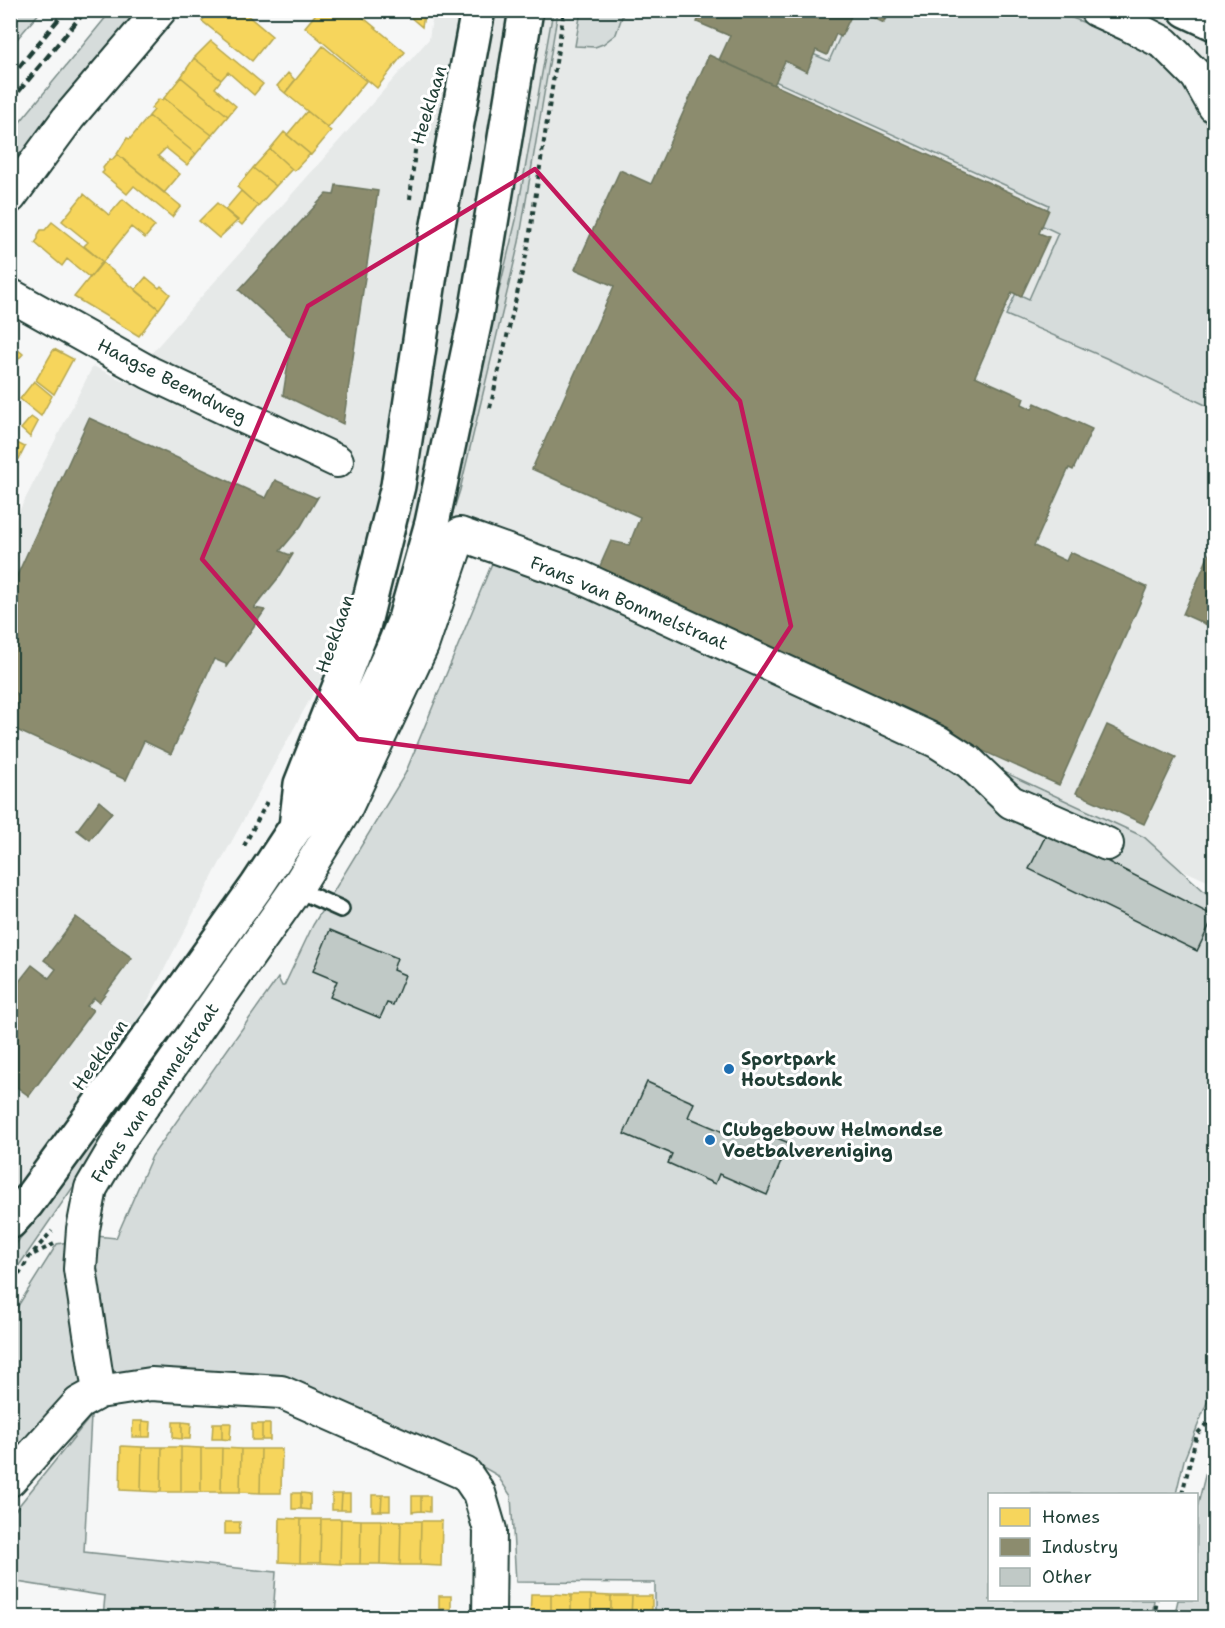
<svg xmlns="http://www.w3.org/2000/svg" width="1225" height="1628" font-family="'Shantell Sans',sans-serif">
	<rect width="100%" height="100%" fill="#f6f7f7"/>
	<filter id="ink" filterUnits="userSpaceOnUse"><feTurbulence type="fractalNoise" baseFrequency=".0167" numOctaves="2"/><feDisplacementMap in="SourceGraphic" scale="12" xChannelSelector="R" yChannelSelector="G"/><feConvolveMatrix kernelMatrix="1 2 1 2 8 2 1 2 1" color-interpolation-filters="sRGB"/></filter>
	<g filter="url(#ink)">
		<!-- built -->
		<path fill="#e6e9e8" d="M433 11H1214V884L408 521 216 870 55 1179 11 1239V527L93 366 126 382 429 39Z"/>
		<!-- green -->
		<path fill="#d6dcdb" stroke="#7a8c88" stroke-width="1.5" d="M11 10 41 11 11 46 10 11Z
			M852 10 865 11 886 20 891 11H1055L1115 35 1148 52 1160 59 1181 78 1214 133V409L1106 358 1006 315 1016 293 1029 299 1058 233 1041 225 1049 205 768 78 785 42 829 61Z
			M111 11H147L11 179V133Z
			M553 11H558L519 242 460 490 407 656 327 819 11 1277V1251L200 988 308 833 447 507 516 220Z
			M581 11V10L624 11 616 34 603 44 595 47 575 46Z
			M502 539 1144 837 1214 900V1400H1208L1184 1460 1176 1494H990V1600H1154L1152 1617H655V1583L516 1582 511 1496 497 1475 467 1458 292 1382 115 1372 111 1367 94 1287 96 1236 116 1238 152 1156 278 978 282 986H284L313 925 405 774Z
			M68 1242 86 1386 11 1469V1317L57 1244Z
			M91 1416 84 1552 276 1572 273 1617H103L105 1596 11 1581 10 1519 13 1513Z
			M1214 1455V1617H1174L1178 1600H1196L1197 1508 1206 1472Z"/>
		<!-- homes -->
		<path fill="#f6d55c" stroke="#b6a750" stroke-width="1.5" d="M210 10H241L272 36 252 61 202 21Z
			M310 10H354L405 52 377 88 305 27 315 15Z
			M402 10H425L422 27Z
			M211 41 263 84 254 95 228 72 221 80 194 58Z
			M323 46 366 81 328 128 285 93Z
			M194 58 221 80 215 88 236 106 228 116 181 77Z
			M288 73 295 80 285 93 277 86Z
			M181 77 228 116 212 135 164 98Z
			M164 98 212 135 196 154 149 116 154 110 151 108 159 99 162 100Z
			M307 111 331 131 311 155 287 135Z
			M149 116 196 154 187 165 166 148 158 156 180 174 164 193 117 154 127 138 130 139Z
			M284 132 310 154 294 171 270 149Z
			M270 149 292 169 276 186 253 168Z
			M117 154 181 206 172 217 134 186 127 194 102 173 104 171 103 168 110 159 112 160Z
			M253 168 276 186 258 206 237 187Z
			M241 191 258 206 242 225 225 210Z
			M84 194 109 215 123 199 155 226 145 238 131 227 103 262 84 246 88 242 62 221Z
			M217 203 238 220 219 238 199 221Z
			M52 222 103 262 90 278 67 259 62 266 35 243 38 239V235L41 230H45Z
			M102 262 159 309 139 336 74 297Z
			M146 277 159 288 161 286 170 294 159 309 135 290Z
			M10 343 23 354 13 365 10 363Z
			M54 349 73 359 54 394 36 380Z
			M34 381 52 396 41 416 20 399Z
			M31 417 38 422 30 437 21 429Z
			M17 443 25 447 19 459 11 452Z
			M133 1421H142V1437H132Z
			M142 1421 151 1422 150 1437H142Z
			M173 1422H182V1439L173 1438Z
			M182 1422 191 1423 190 1439H182Z
			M213 1423H222V1439H212Z
			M222 1423H231L230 1440 222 1439Z
			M252 1424H262V1440H252Z
			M262 1424H270V1440H262Z
			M121 1446 142 1447 141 1491 120 1490Z
			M142 1447H162L161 1492 141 1491Z
			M162 1447H181V1492H161Z
			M181 1447 201 1448V1492H181Z
			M201 1448H222L221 1492H201Z
			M222 1448 241 1449 240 1492H221Z
			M241 1449H261L260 1493 240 1492Z
			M261 1449H282L281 1493H260Z
			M292 1493H301V1509H292Z
			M301 1493 310 1494V1510L301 1509Z
			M332 1494H342L341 1510H332Z
			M342 1494H350V1510H341Z
			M372 1495H382L381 1511H372Z
			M382 1495H390V1511H381Z
			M412 1496H421V1511L412 1512Z
			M421 1496H430V1512L421 1511Z
			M280 1518 301 1519 300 1563 279 1562Z
			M301 1519H321L320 1563H300Z
			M321 1519H341L340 1564 320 1563Z
			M341 1519 361 1520 360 1564H340Z
			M361 1520H381L380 1564H360Z
			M381 1520 401 1521 400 1565 380 1564Z
			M401 1521H421L420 1565H400Z
			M421 1521H442L441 1566 420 1565Z
			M225 1522H240L239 1534H225Z
			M531 1594H551V1618H530Z
			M551 1594 571 1595V1618H551Z
			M571 1595H591V1618H571Z
			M591 1595 611 1596V1618H591Z
			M439 1596H451V1609H439Z
			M611 1596H632L631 1618H611Z
			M632 1596H652V1618H631Z"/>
		<!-- industry -->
		<path fill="#8c8c6e" stroke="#6b745d" stroke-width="1.5" d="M702 10H854L841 37 836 34 827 55 816 50 807 72 785 61 774 85 719 60 730 36 697 22Z
			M858 10H890L884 23Z
			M709 55 1049 210 1039 233 1049 237 1021 297 1012 292 975 376 1024 398 1022 404 1032 409 1035 403 1092 429 1073 470 1069 468 1034 546 1066 561 1070 552 1147 587 1059 785 595 577 611 541 629 545 640 517 532 469 614 286 575 269 620 170 651 184Z
			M336 185 378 191 343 424 283 395 292 338 239 290 326 194 334 195Z
			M89 418 266 498 275 480 316 498 318 497 301 526 280 551 290 555 291 553 293 554 279 577 254 608 265 610 226 667V664L214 659 171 754 144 741 126 780 10 727V705L16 693 10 690V591Z
			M1214 543V628L1183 614Z
			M1107 725 1176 757 1144 824 1076 793Z
			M99 801 112 812 90 840 77 830Z
			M76 917 132 958 99 1002 94 998 87 1006 93 1010 29 1096 10 1082V993L32 965 49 978 56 969 44 960Z"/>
		<!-- building -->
		<path fill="#c0c9c6" stroke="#1f3d34" stroke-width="1.5" d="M1048 831 1214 916 1197 951 1029 869Z
			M330 930 397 958 393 970 405 975 393 1005 387 1003 380 1018 330 997 337 981 313 971Z
			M647 1082 694 1103 688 1117 735 1137 741 1123 789 1143 767 1195 719 1174 715 1184 668 1163 672 1154 624 1134Z"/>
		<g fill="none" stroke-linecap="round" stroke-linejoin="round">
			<defs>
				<path id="lane" d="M296 889 341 909"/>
				<path id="street" d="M1096 10 1127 24 1164 43 1197 76 1214 106
					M10 197 69 117 160 10
					M10 295 150 373 337 461
					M99 1392 80 1269 83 1229 91 1188 121 1137 296 889 345 810 422 646 460 534 578 576 938 742 969 762 1011 802 1107 844
					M10 1480 79 1403 99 1392 151 1384 281 1392 466 1474 479 1493 490 1530 489 1618"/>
				<path id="secondary" d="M1186 10 1214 23
					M296 827 301 784 363 627 398 486 435 241 478 10
					M10 1222 27 1203 175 1001 257 886 296 827 326 794 394 646 405 619 432 523 475 320 526 10"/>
			</defs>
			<!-- lane casing -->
			<use href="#lane" stroke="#1f3d34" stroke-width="20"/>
			<!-- street casing -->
			<use href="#street" stroke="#1f3d34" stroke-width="36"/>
			<!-- secondary casing -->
			<use href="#secondary" stroke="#1f3d34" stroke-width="38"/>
			<!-- path -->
			<path stroke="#1f3d34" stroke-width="4" stroke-dasharray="4.5 4.5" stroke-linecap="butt" d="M410 199 416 141 425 116
				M490 408 527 252 564 10
				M244 846 267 802
				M34 1254 54 1244
				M10 1290 30 1256 52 1231
				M1182 1494 1197 1434 1210 1420 1214 1419
				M1154 1618 1157 1600"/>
			<!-- lane -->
			<use href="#lane" stroke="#fff" stroke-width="15"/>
			<!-- street -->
			<use href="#street" stroke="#fff" stroke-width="32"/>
			<!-- secondary -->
			<use href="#secondary" stroke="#fff" stroke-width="33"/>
			<!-- rail -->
			<path stroke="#1f3d34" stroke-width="4.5" stroke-dasharray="9 4.5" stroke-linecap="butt" d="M10 78 66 10
				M10 102 86 10"/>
		</g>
	</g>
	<!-- marked area -->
	<path fill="none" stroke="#c2185b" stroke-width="4.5" stroke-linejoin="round" d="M535 169 740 401 791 626 690 782 358 739 202 559 308 306Z"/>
	<!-- markers -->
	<g fill="#1f6fb2" stroke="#fff" stroke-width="2">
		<circle cx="729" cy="1069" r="6"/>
		<circle cx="710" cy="1140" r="6"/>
	</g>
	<g text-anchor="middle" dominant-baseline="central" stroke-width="6" stroke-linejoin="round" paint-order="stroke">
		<!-- street labels -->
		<g font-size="18" fill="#1f3d34" stroke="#fff">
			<text transform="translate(429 105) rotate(-73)">Heeklaan</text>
			<text transform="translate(172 381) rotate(27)">Haagse Beemdweg</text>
			<text transform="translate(629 603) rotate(23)">Frans van Bommelstraat</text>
			<text transform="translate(335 634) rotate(-71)">Heeklaan</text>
			<text transform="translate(100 1055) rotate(-55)">Heeklaan</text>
			<text transform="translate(155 1093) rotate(-56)">Frans van Bommelstraat</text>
		</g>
		<!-- poi labels -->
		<g font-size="18" font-weight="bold" fill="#1f3d34" stroke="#fff" text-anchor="start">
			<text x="741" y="1059">Sportpark<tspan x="741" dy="21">Houtsdonk</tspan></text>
			<text x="722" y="1130">Clubgebouw Helmondse<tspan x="722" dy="21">Voetbalvereniging</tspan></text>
		</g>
	</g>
	<!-- margin -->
	<rect width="1225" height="1628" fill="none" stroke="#fff" stroke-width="36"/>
	<rect x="18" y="18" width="1189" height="1592" fill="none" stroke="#1f3d34" stroke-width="2" filter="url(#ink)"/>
	<!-- legend -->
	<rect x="988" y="1493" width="210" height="108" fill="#ffffff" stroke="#a5b1ae" stroke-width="1.5"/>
	<rect x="1000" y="1508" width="30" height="18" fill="#f6d55c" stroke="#a5b1ae" stroke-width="1.5"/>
	<text x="1042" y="1523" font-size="18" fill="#1f3d34">Homes</text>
	<rect x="1000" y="1538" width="30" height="18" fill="#8c8c6e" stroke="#a5b1ae" stroke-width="1.5"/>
	<text x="1042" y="1553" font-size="18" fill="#1f3d34">Industry</text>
	<rect x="1000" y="1568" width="30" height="18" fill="#c0c9c6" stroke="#a5b1ae" stroke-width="1.5"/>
	<text x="1042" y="1583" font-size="18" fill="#1f3d34">Other</text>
</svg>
